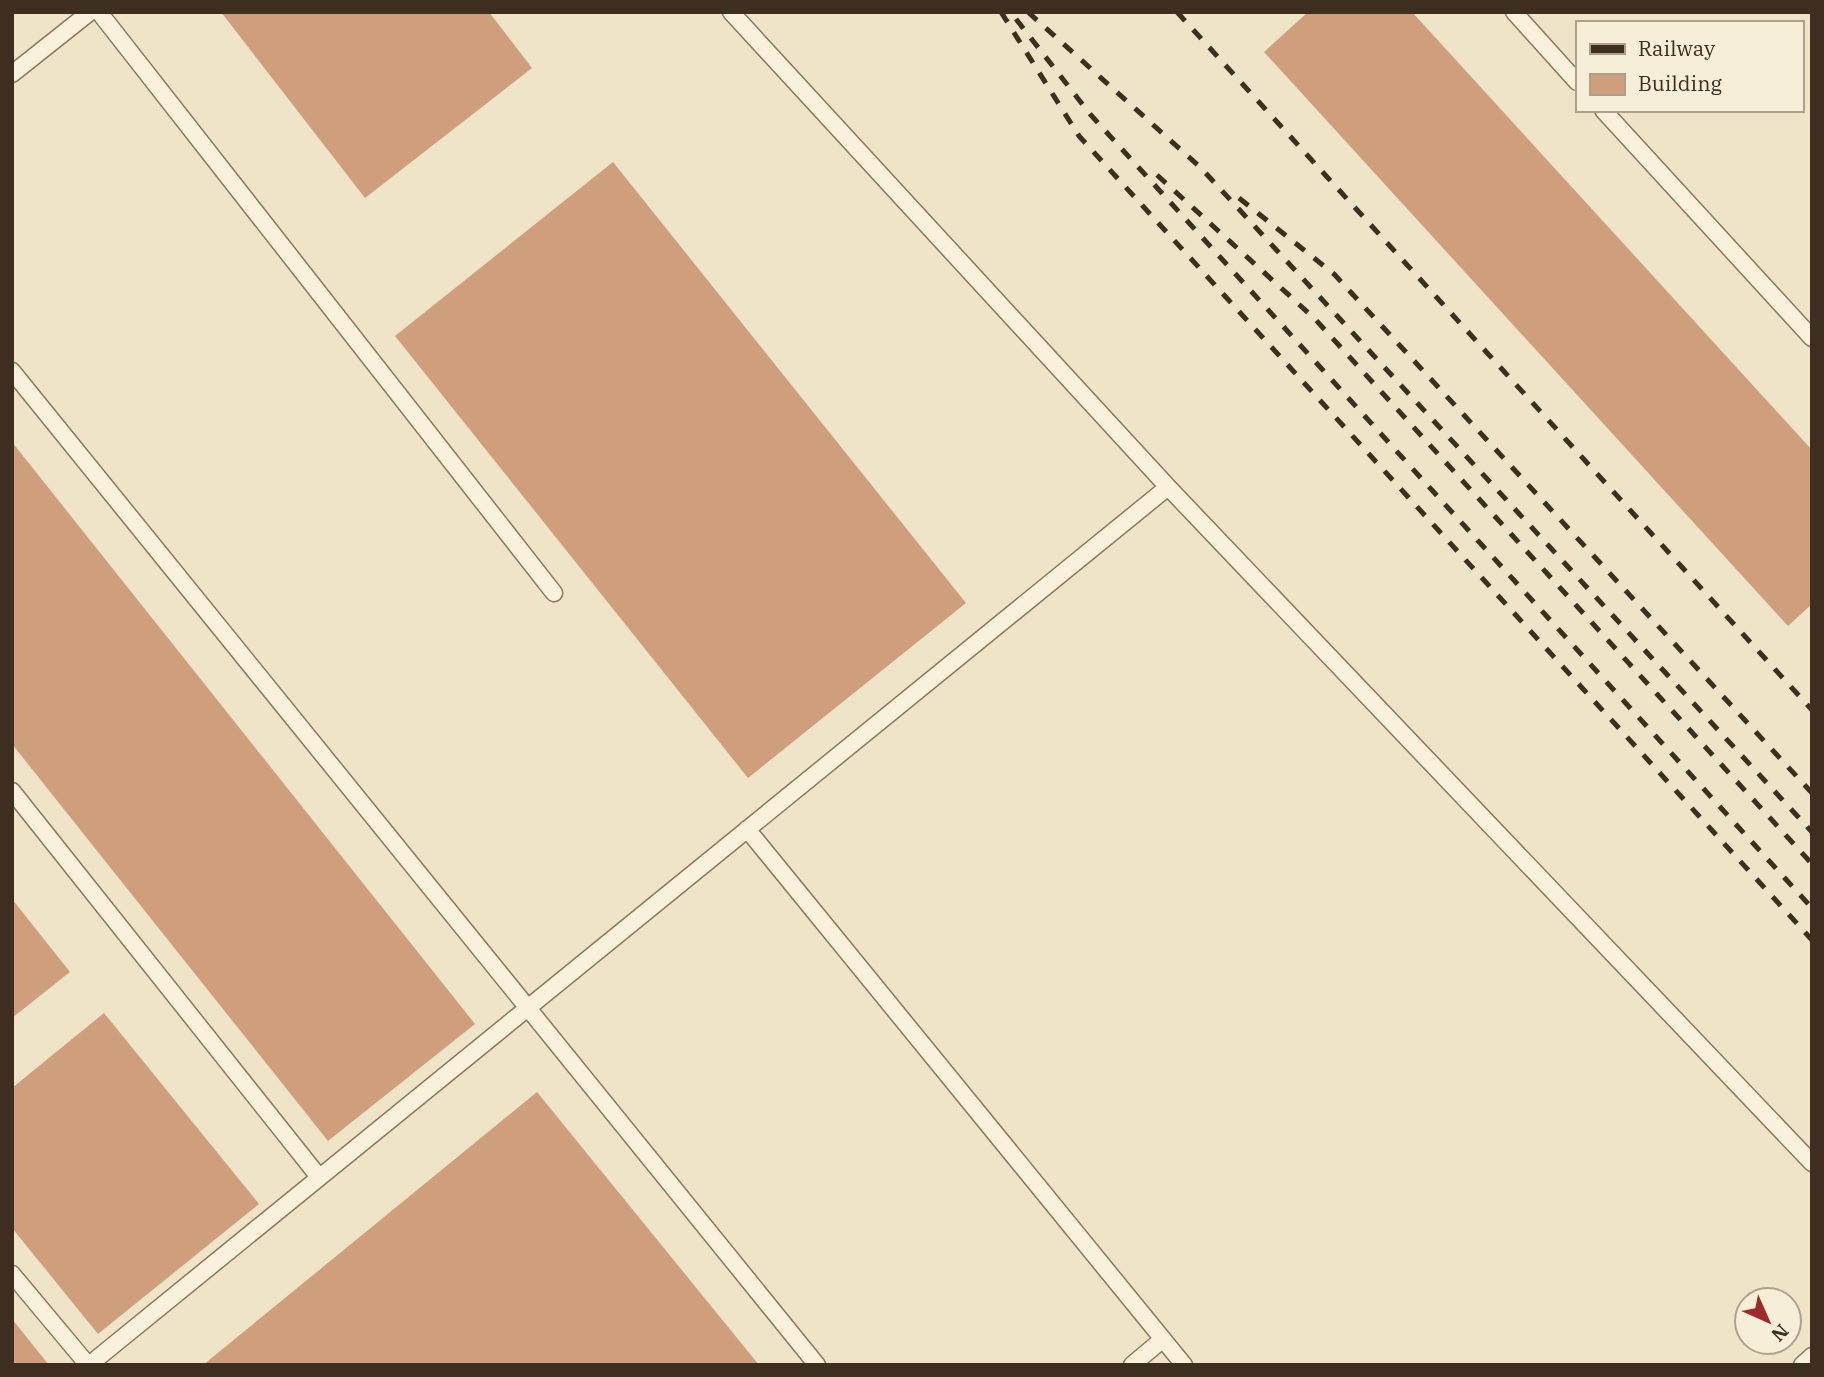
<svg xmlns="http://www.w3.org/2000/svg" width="1824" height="1377" font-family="'IBM Plex Serif',serif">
	<rect width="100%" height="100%" fill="#f0e4c8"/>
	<!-- building -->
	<path fill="#cf9f7d" d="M221 12H489L532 68 365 198Z
		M1308 12H1412L1812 450V604L1788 626 1264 52Z
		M613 162 966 603 748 778 395 336Z
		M12 442 475 1024 328 1141 12 744Z
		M12 899 70 972 12 1018Z
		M104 1013 259 1204 98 1334 12 1228V1088Z
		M537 1092 759 1365H203Z
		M12 1319 49 1365H12Z"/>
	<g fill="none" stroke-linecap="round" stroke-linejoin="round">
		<defs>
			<path id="service" d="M99 12 554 593
				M731 12 1168 487 1812 1163
				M1514 12 1577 82
				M12 74 90 12
				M1603 110 1812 338
				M12 371 817 1365
				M12 791 319 1177
				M747 829 1184 1365
				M12 1274 88 1365
				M89 1365 1168 487
				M1132 1365 1163 1339
				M1802 1365 1812 1356"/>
		</defs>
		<!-- service casing -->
		<use href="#service" stroke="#8d765c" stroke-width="19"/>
		<!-- service -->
		<use href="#service" stroke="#faf1dc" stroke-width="16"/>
		<!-- rail -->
		<path stroke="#3d2e20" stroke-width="5" stroke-dasharray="12 12" stroke-linecap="butt" d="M1001 12 1079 136 1812 940
			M1028 12 1201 168 1812 832
			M1177 12 1812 710
			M1016 19 1090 114 1812 908
			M1157 175 1314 318 1812 864
			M1239 198 1334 274 1812 793"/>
	</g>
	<!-- border -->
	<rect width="1824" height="1377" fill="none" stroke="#3d2e20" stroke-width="28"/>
	<!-- legend -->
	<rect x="1576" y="21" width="228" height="91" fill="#f7eed8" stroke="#ada18e" stroke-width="2"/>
	<rect x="1590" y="44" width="35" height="10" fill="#3d2e20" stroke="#ada18e" stroke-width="2"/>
	<text x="1638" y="56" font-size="21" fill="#3d2e20">Railway</text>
	<rect x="1590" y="74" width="35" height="21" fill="#cf9f7d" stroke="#ada18e" stroke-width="2"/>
	<text x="1638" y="91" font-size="21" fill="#3d2e20">Building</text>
	<!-- north arrow -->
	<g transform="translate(1768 1321) rotate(135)"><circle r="33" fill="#f7eed8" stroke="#ada18e" stroke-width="2"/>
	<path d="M0-5L12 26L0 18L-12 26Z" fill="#9e2a2b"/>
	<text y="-10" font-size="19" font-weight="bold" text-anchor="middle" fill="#3d2e20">N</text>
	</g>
</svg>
